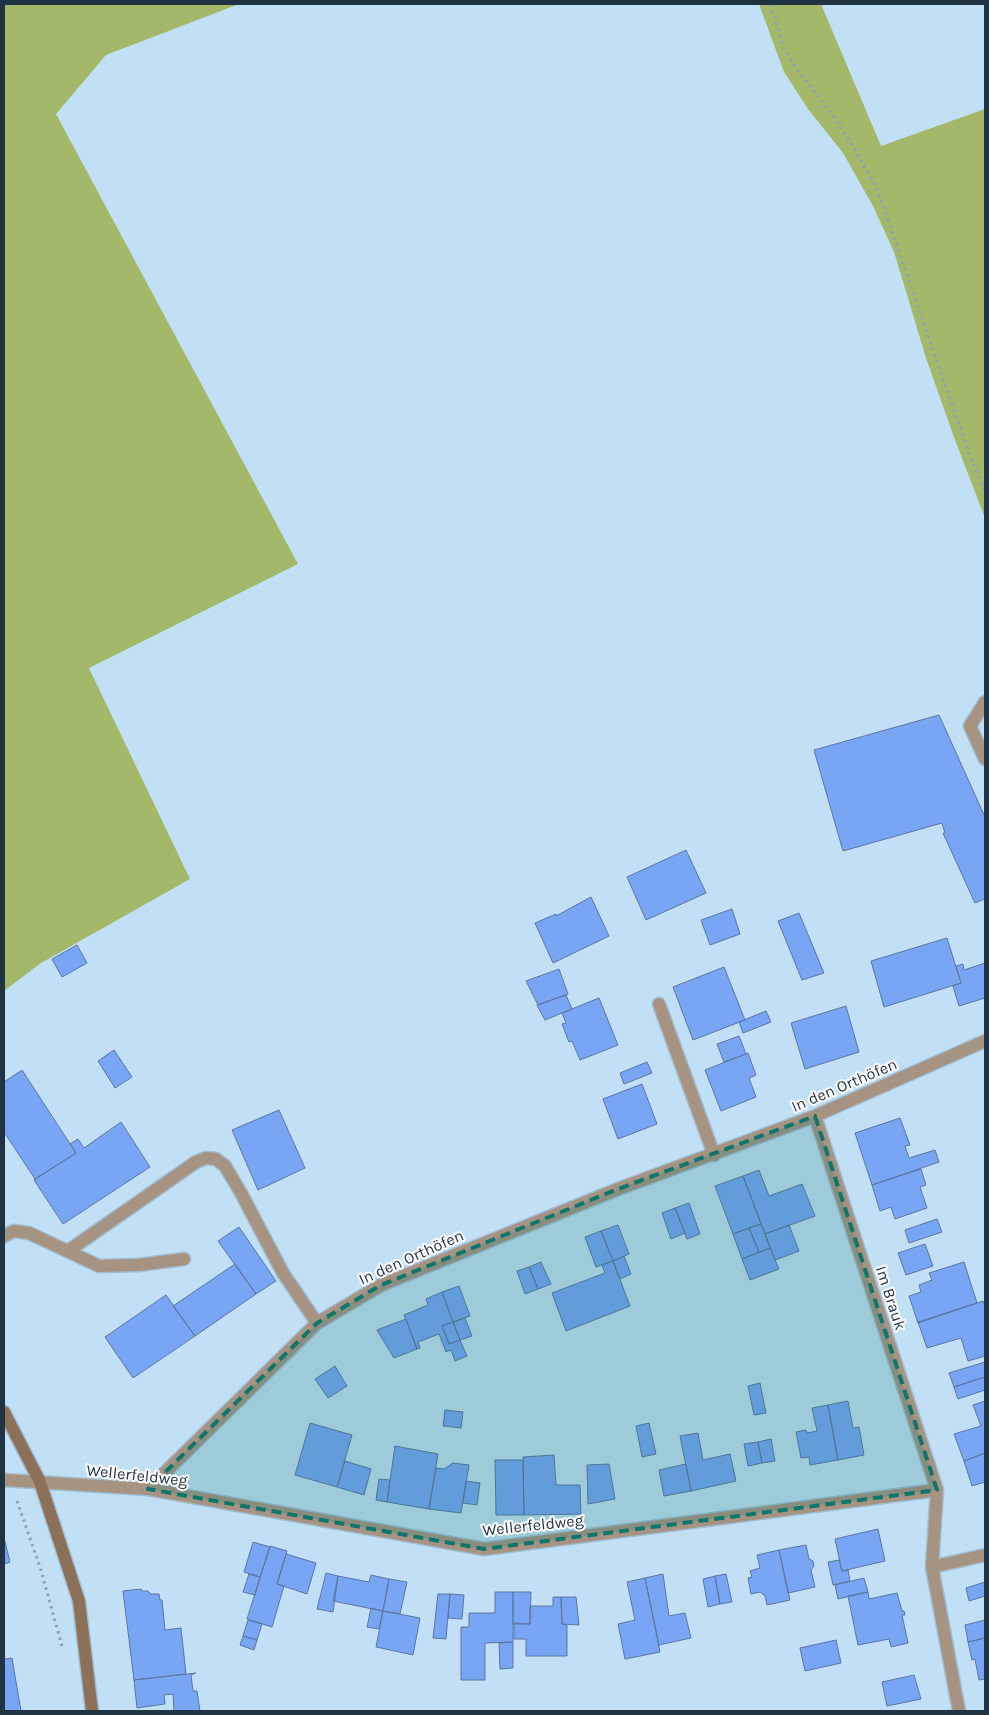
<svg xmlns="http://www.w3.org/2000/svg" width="989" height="1715" font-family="Karla,sans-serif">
	<rect width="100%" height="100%" fill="#c1e0f6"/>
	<!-- green -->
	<path fill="#a4b86a" d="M4 4H239L106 55 56 114 298 564 89 668 190 879 41 963 4 991Z
		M759 4H821L881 146 985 109V518L955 440 926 358 894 252 873 206 843 153 808 109 784 72Z"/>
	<!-- building -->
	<path fill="#78a6f5" stroke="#5c76a1" d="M939 715 985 817V899L975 903 943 833H945L942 823 843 851 814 750Z
		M686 850 706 893 646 920 627 877Z
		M591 897 609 936 553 963 535 923 556 914V916Z
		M732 909 740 934 710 945 701 920Z
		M799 913 824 973 802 980 778 921Z
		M947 938 961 983 884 1007 871 961Z
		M77 945 87 963 62 977 52 959Z
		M985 963V998L959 1006 953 986 961 983 956 966 963 964 964 970Z
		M724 967 745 1020 693 1040 673 987Z
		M559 969 568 994 538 1005 526 981Z
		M566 995 572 1009 545 1020 537 1005Z
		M599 998 618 1045 580 1060 572 1041 569 1042 562 1024 566 1023 562 1013Z
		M846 1006 859 1052 805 1069 791 1023Z
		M766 1011 771 1022 743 1033 739 1022Z
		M739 1036 746 1054 724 1062 717 1044Z
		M114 1050 132 1077 115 1088 98 1061Z
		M748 1053 756 1075 749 1078 756 1097 721 1111 705 1070Z
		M647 1062 652 1073 624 1084 620 1073Z
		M22 1070 76 1153 35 1179 4 1132V1082Z
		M642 1084 657 1124 618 1139 603 1099Z
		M279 1110 305 1168 258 1190 232 1130Z
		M900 1118 910 1145 905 1146 909 1158 935 1150 939 1162 872 1185 855 1133Z
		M121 1122 150 1167 63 1224 34 1180 76 1153 70 1144 78 1139 84 1148Z
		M921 1169 926 1185 920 1187 927 1208 895 1219 891 1207 880 1211 872 1185Z
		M759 1170 769 1196 802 1184 815 1216 765 1234 743 1176Z
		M743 1176 761 1224 733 1234 715 1186Z
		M689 1203 700 1234 687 1239 675 1208Z
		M675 1208 685 1233 671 1239 662 1213Z
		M937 1219 942 1232 909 1243 905 1230Z
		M761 1224 770 1248 759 1252 749 1228Z
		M618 1225 629 1254 613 1261 601 1231Z
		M789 1225 799 1251 775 1260 765 1234Z
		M239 1227 276 1281 256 1294 218 1241Z
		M749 1228 759 1252 742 1259 733 1234Z
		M601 1231 613 1261 596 1267 585 1237Z
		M925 1244 933 1266 906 1275 898 1253Z
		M770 1248 779 1269 750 1280 742 1259Z
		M624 1256 631 1274 620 1279 613 1261Z
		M613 1261 630 1306 566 1331 552 1293 605 1273 602 1265Z
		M541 1262 551 1284 538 1289 529 1267Z
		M964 1262 977 1303 918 1323 909 1296 921 1292 919 1285 932 1280 929 1273Z
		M235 1264 256 1294 195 1336 173 1306Z
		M529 1267 538 1289 525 1294 517 1271Z
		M459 1286 470 1316 453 1322 442 1292Z
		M442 1292 453 1322 442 1326 449 1344 460 1340 467 1356 455 1361 451 1350 446 1352 439 1334 418 1342 420 1348 417 1349 404 1315 428 1305 426 1299Z
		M166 1295 195 1336 133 1378 105 1337Z
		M983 1301 985 1306V1356L968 1361 961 1338 927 1348 918 1322Z
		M465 1318 472 1336 460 1340 453 1322Z
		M406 1319 417 1349 394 1358 377 1330Z
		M453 1322 460 1340 449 1344 442 1326Z
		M985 1362V1377L954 1387 949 1373Z
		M335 1366 347 1386 328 1398 315 1379Z
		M985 1377V1390L958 1399 954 1387Z
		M760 1383 766 1413 754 1415 748 1386Z
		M848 1401 853 1428 859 1427 864 1455 838 1460 828 1405Z
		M985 1401V1453L964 1461 954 1434 981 1426 973 1405Z
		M828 1405 838 1460 810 1465 809 1457 801 1458 796 1432 806 1430 807 1433 817 1431 812 1408Z
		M445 1410 463 1412 461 1428 443 1426Z
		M310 1423 352 1435 337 1487 295 1475Z
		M649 1423 656 1454 642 1457 636 1426Z
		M698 1433 703 1460 730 1454 736 1481 691 1491 680 1436Z
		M771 1439 775 1461 762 1463 758 1442Z
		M758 1442 762 1463 748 1466 744 1444Z
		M395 1446 438 1454 429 1509 387 1502Z
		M985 1453V1482L972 1486 964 1461Z
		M554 1455 556 1485H580L581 1514 524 1515 523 1457Z
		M495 1460H523L524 1515H496Z
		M345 1461 371 1469 364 1495 337 1487Z
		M453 1463 469 1465 461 1513 429 1509 436 1468 444 1469Z
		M609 1464 615 1499 588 1504 587 1465Z
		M686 1464 691 1491 664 1496 659 1470Z
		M379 1479 390 1480 387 1502 376 1500Z
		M466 1481 480 1483 477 1505 463 1503Z
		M878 1529 885 1561 842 1571 835 1539Z
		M4 1538 10 1562 4 1564Z
		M253 1542 270 1547 260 1577 244 1572Z
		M806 1545 809 1559 813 1561 814 1566 811 1570 815 1587 788 1593 779 1550Z
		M270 1546 287 1551 277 1584 284 1586 272 1627 247 1619Z
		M779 1550 790 1600 767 1605 765 1596 760 1592 751 1594 748 1578 752 1577 750 1571 760 1568 757 1555Z
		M286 1554 316 1563 307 1594 277 1584Z
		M839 1560 842 1571 848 1570 850 1581 833 1585 828 1562Z
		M326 1573 338 1576 333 1612 317 1609Z
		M249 1574 260 1577 255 1595 243 1592Z
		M663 1574 669 1616 685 1613 691 1638 659 1645 645 1578Z
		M726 1574 732 1602 720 1604 715 1576Z
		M371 1575 389 1579 383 1611 333 1601 338 1576 369 1582Z
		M715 1576 720 1604 708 1607 703 1579Z
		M645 1578 660 1652 625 1659 618 1624 635 1620 627 1582Z
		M864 1578 868 1592 838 1599 835 1585Z
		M389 1579 407 1582 400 1614 383 1611Z
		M985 1582V1596L969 1601 966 1588Z
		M141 1589 142 1591H148L151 1594H159L160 1600H162L165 1630 181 1628 186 1674 134 1680 123 1591Z
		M495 1592H513V1642L485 1643V1680H461V1627H469V1613H495Z
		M513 1592H531L530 1624H513Z
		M868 1592 869 1599 897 1593 902 1611H904L905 1615H902L908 1643 891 1647 889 1639 858 1645 848 1596Z
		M438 1594H450L446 1639 433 1638Z
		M450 1594 464 1595 462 1619 448 1618Z
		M553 1597H561L562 1624 567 1625V1656H526V1639H514V1623L530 1624V1606H553Z
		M561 1597H576L579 1625 562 1624Z
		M371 1608 383 1611 379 1629 367 1627Z
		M383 1611 420 1618 413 1655 376 1647Z
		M248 1620 262 1624 257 1640 243 1636Z
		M985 1620V1638L968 1642 965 1625Z
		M243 1636 257 1640 254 1650 240 1645Z
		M985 1638V1679L979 1680 975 1659 972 1660 968 1642Z
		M836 1640 841 1663 805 1671 800 1648Z
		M513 1642V1668L500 1669 499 1643Z
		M12 1658 21 1711H4V1659Z
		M196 1673 191 1675 193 1691H197L200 1711H174L173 1694 164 1695 165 1704 137 1708 134 1680Z
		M914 1675 921 1699 887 1706 882 1682Z"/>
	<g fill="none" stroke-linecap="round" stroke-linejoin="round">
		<defs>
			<path id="lane" d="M4 1236 14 1231 29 1233 99 1266 138 1265 184 1259
				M68 1251 196 1162 206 1158 216 1159 225 1166 241 1193 283 1273 317 1323"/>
			<path id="street" d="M985 702 970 726 985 759
				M659 1004 714 1155
				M815 1116 937 1490
				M4 1480 148 1489 484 1549 937 1490 932 1567 985 1555
				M148 1489 317 1323 381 1285 618 1189 815 1116 985 1041
				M932 1567 959 1711"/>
			<path id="secondary" d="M4 1412 40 1482 79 1601 92 1711"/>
		</defs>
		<!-- lane casing -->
		<use href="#lane" stroke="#a1bdd2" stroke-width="15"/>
		<!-- street casing -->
		<use href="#street" stroke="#a1bdd2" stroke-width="15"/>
		<!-- secondary casing -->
		<use href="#secondary" stroke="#a1bdd2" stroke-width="15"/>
		<!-- path -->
		<path stroke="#88a3b6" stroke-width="3" stroke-dasharray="2.5 4" stroke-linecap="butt" d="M770 4 785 50 797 69 834 117 855 150 878 191 970 456 985 492
			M17 1501 40 1567 62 1646"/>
		<!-- lane -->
		<use href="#lane" stroke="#a79382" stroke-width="12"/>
		<!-- street -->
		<use href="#street" stroke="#a79382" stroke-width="12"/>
		<!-- secondary -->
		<use href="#secondary" stroke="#8d7058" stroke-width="12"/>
	</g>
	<!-- marked area -->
	<path fill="#0f766e" fill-opacity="0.2" stroke="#0f766e" stroke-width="4" stroke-dasharray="10 6" stroke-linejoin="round" d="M815 1116 937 1490 484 1549 148 1489 317 1323 381 1285 618 1189Z"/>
	<g text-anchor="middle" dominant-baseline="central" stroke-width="4" stroke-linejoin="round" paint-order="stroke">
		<!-- street labels -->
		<g font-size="16" fill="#1f3342" stroke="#fcfcfc">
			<text transform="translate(844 1085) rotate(-23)">In den Orthöfen</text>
			<text transform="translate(411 1257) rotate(-24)">In den Orthöfen</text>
			<text transform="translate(891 1298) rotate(72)">Im Brauk</text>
			<text transform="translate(137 1475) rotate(6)">Wellerfeldweg</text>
			<text transform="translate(533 1525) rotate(-6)">Wellerfeldweg</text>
		</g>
	</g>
	<!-- border -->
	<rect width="989" height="1715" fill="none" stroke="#1f3342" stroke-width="10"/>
</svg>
